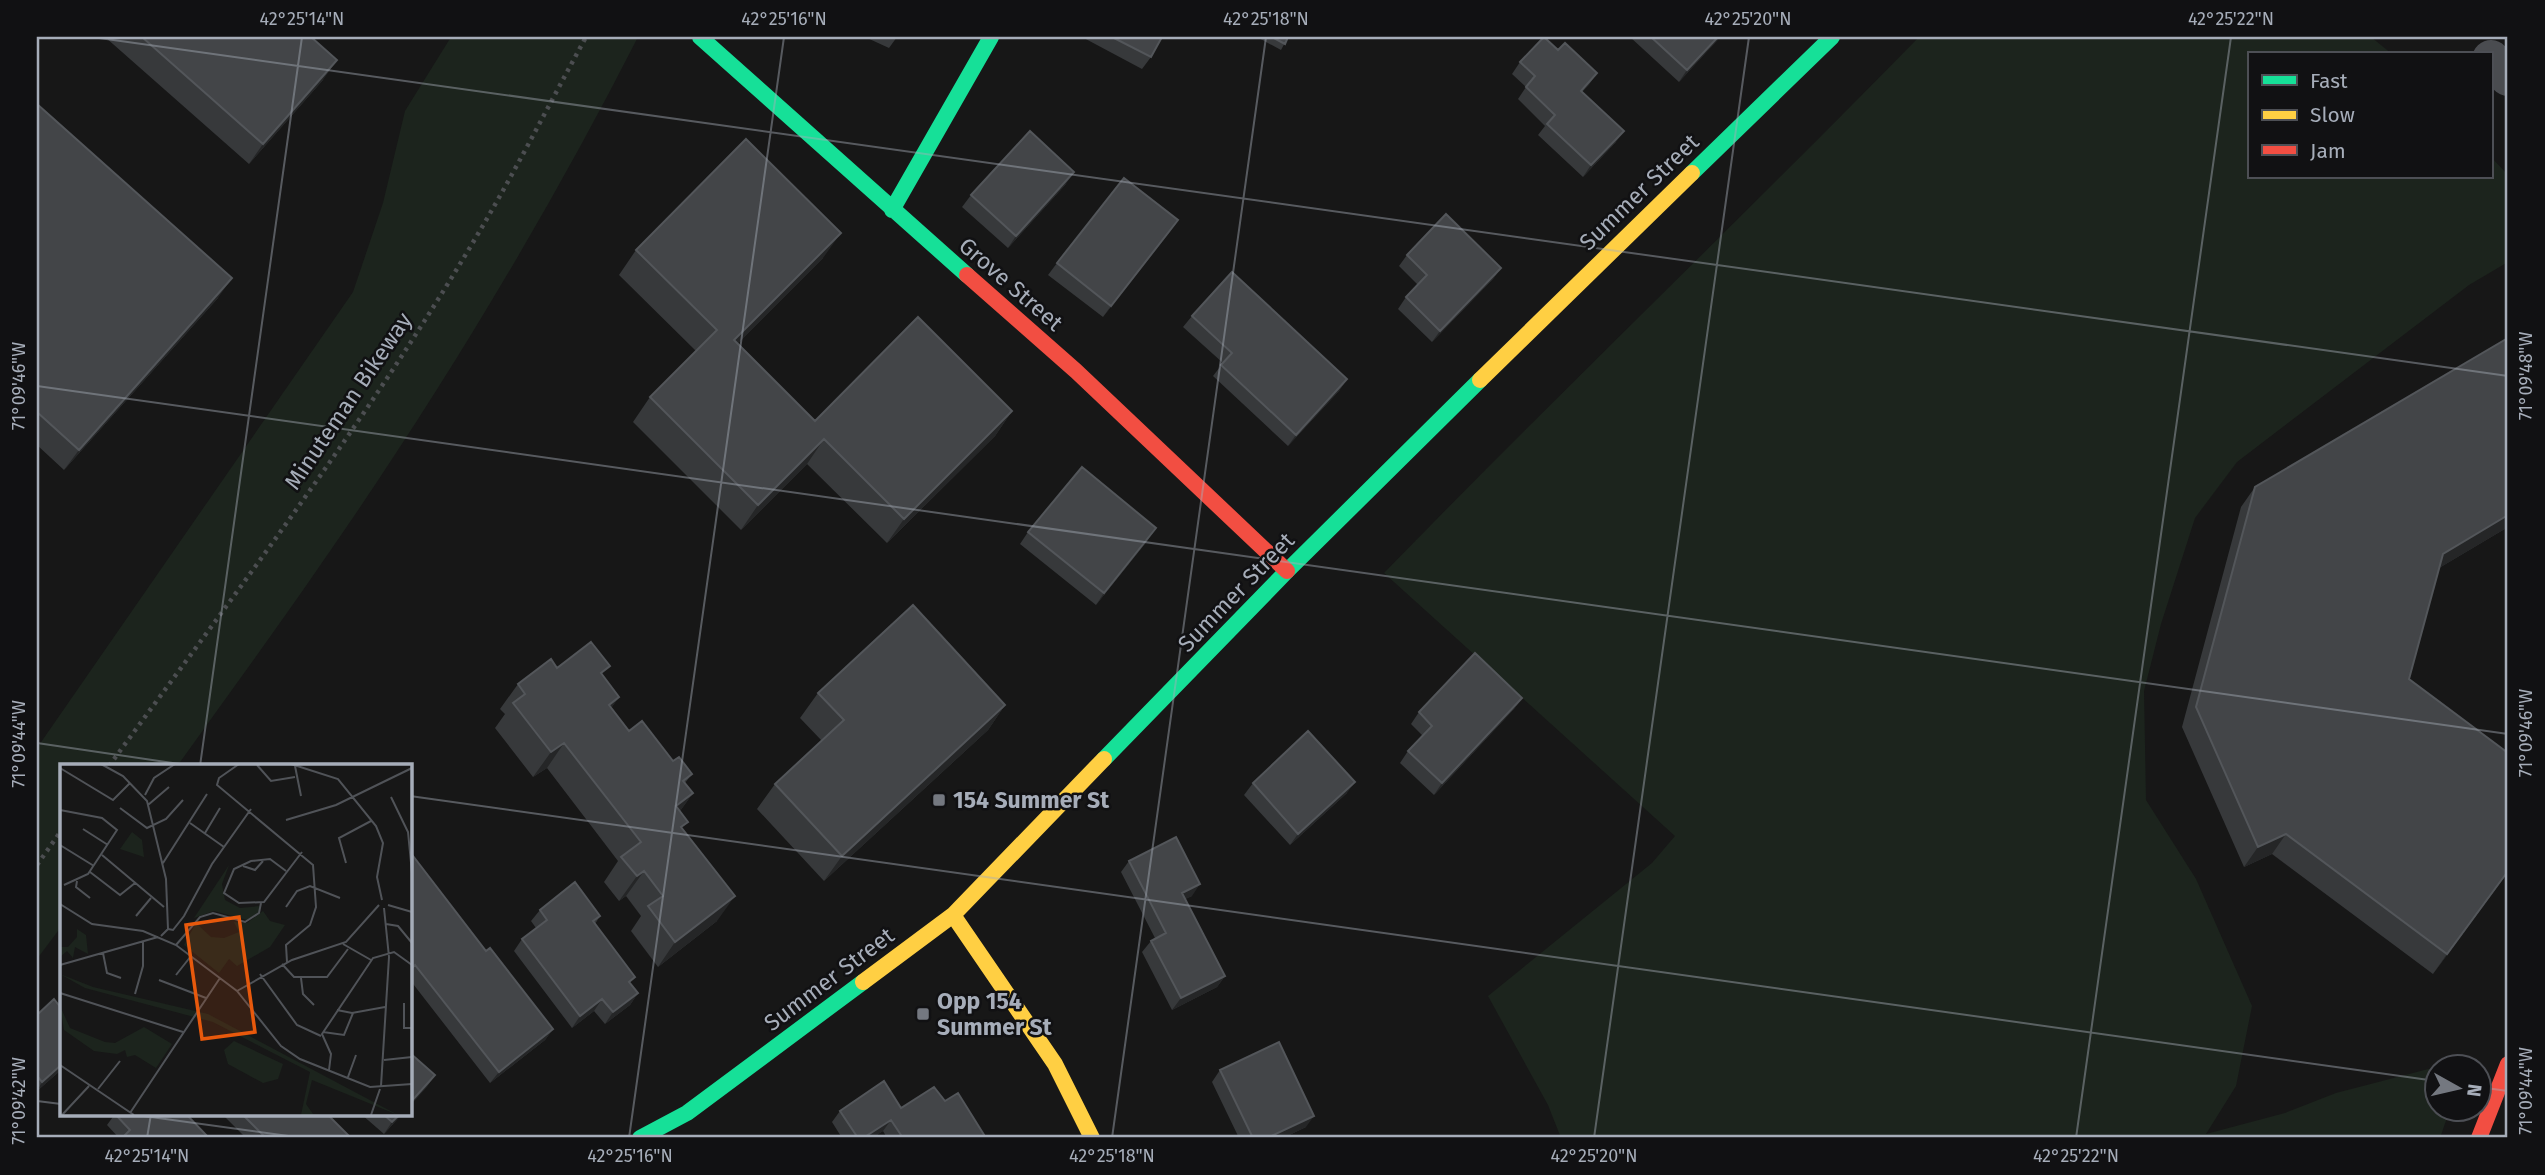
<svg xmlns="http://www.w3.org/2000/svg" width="2545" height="1175" font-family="'Fira Sans',sans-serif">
	<rect width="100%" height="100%" fill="#171717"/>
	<!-- green -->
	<path fill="#1c241d" d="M451 37H638C544 221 437 398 319 567 273 634 225 699 178 765L61 766V927L37 959V748L353 292 383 203 405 111Z
		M1919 37H2371L2392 54H2249V177H2491V157L2508 175V262L2469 285 2237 462 2195 518 2161 624 2144 691 2146 800 2196 879 2252 1006 2236 1086 2206 1134 2285 1113 2336 1093 2436 1067V1108L2450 1109 2440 1138H1561L1548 1105 1488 996 1652 863 1675 836 1384 573C1560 392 1743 217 1919 37Z"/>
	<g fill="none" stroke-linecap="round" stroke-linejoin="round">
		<!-- path -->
		<path stroke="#4c4e51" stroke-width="4.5" stroke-dasharray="3.5 5" stroke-linecap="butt" d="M109 766C239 588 374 412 485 222 520 162 552 99 586 37
			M37 865 61 831"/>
		<!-- street -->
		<path stroke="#4a4c50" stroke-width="38" d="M2491 59 2508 77"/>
		<!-- fast -->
		<path stroke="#16e098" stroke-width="16" d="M700 37 967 275
			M1692 173 1832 37
			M892 210 991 37
			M1104 759 1287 571 1480 380
			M640 1138 687 1113 863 982"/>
		<!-- slow -->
		<path stroke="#ffcf43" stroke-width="16" d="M1480 380 1692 173
			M953 915 1055 1064 1092 1138
			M863 982 953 915 1104 759"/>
		<!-- jam -->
		<path stroke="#f24e42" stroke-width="16" d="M967 275 1076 371 1287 571
			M2479 1138 2508 1064"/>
	</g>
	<!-- wall -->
	<path fill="#37393b" d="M105 37H311L323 80 249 164Z
		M865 37H897L889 48Z
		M1082 37H1162L1151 57 1142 69Z
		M1257 37H1288L1281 50Z
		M1630 37H1720L1679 82Z
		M1558 50 1597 73 1582 92 1616 142 1583 177 1538 135 1545 126 1518 99 1526 87 1512 74 1520 62Z
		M37 104 218 298 64 470 37 445Z
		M1066 184 1008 248 962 207 971 195Z
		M1178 220 1103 317 1048 275 1057 263Z
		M636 250 823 258 738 343 815 421 1012 411 995 436 887 543 807 464 741 530 633 422 650 397 696 351 619 275Z
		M1407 255 1501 268 1493 279 1432 342 1398 309 1406 297 1418 285 1399 266Z
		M1192 316 1347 379 1339 391 1288 446 1213 376 1223 363 1183 327Z
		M2508 338V527L2439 568 2409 679 2508 753V872L2433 974 2272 854 2244 867 2182 727 2241 507 2255 487Z
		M1028 532 1148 540 1096 605 1020 544Z
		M557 668 603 676 619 697 611 708 629 731 692 774 685 783 693 793 680 811 682 829 717 921 658 967 631 931 641 916 626 896 619 901 604 882 618 861 547 768 533 777 495 728 505 714 500 709 518 684Z
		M818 693 1005 705 988 730 824 881 757 809 775 784 822 741 800 718Z
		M1522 698 1514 709 1434 795 1400 763 1408 751 1423 736 1411 724 1419 712Z
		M1253 783 1347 793 1290 845 1244 795Z
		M410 852 486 951 553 1029 545 1040 490 1083 410 980Z
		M1129 861 1192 896 1185 899 1225 976 1217 987 1172 1010 1142 952 1151 941 1155 938 1121 872Z
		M540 910 600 916 595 924 630 984 638 993 630 1005 605 1024 594 1011 572 1028 514 951 522 939 536 928 531 921Z
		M61 1008V1070L37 1091V1015Z
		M1220 1070 1306 1127 1283 1138H1239L1212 1082Z
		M945 1101 986 1138H887L883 1131 872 1138H842L832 1122 840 1111 901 1108Z
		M115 1114 209 1138H119L107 1125Z
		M222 1114H327L351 1138H246Z
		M361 1114H402L384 1134Z"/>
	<!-- shaded-wall -->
	<path fill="#252627" d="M1718 37H1720L1717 41 1679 82 1687 70Z
		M337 60 323 80 249 164 263 144Z
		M1597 73 1589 85 1573 102 1581 91Z
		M1624 131 1616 142 1583 177 1591 165Z
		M1074 172 1066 184 1008 248 1016 236Z
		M1178 220 1170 232 1103 317 1111 306Z
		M841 233 823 258 716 365 734 340Z
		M1501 268 1493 279 1432 342 1440 331Z
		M232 278 218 298 64 470 79 450Z
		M1347 379 1339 391 1288 446 1296 435Z
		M1012 411 995 436 887 543 904 519Z
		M824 439 807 464 741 530 758 505Z
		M2508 515V527L2429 574 2443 554Z
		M1156 528 1148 540 1096 605 1104 593Z
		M619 697 602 721 609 705Z
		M1522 698 1514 709 1434 795 1442 783Z
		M1005 705 988 730 824 881 842 856Z
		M564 743 547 768 533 777 551 752Z
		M1355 782 1347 793 1290 845 1298 834Z
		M693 793 675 818 676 806Z
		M2286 834 2272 854 2244 867 2258 847Z
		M644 871 626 896 619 901 637 876Z
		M2508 871V872L2433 974 2447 954Z
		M1200 884 1192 896 1174 905 1182 893Z
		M735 896 717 921 658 967 675 942Z
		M1225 976 1217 987 1172 1010 1181 998Z
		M638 993 630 1005 605 1024 613 1012Z
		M602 999 594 1011 572 1028 580 1016Z
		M553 1029 545 1040 490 1083 499 1072Z
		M61 1065V1070L37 1091 42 1082Z
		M435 1075 427 1087 410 1106V1103Z
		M400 1114H402L384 1134 392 1122Z
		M1314 1116 1306 1127 1283 1138H1267Z
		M891 1120 883 1131 872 1138H863Z"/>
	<!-- building -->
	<path fill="#434548" stroke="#53565a" stroke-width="2" d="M142 37H311L337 60 263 144Z
		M1112 37H1162L1151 57Z
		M1272 37H1288L1285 44Z
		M1544 37 1558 50 1565 43 1597 73 1581 91 1624 131 1591 165 1547 124 1555 115 1526 87 1535 76 1520 62Z
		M1651 37H1718L1687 70Z
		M37 104 232 278 79 450 37 412Z
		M1030 131 1074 172 1016 236 971 195Z
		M746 139 841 233 734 340 815 421 918 317 1012 411 904 519 824 439 758 505 650 397 717 330 636 250Z
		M1124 178 1178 220 1111 306 1057 263Z
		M1446 214 1501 268 1440 331 1406 297 1427 275 1407 255Z
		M1232 272 1347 379 1296 435 1221 365 1232 353 1192 316Z
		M2508 338V515L2443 554 2409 679 2508 753V871L2447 954 2286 834 2258 847 2196 707 2255 487Z
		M1082 467 1156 528 1104 593 1028 532Z
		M913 605 1005 705 842 856 775 784 844 720 818 693Z
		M591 642 610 666 601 673 619 697 609 705 629 731 642 721 673 761 679 757 692 774 683 781 693 793 676 806 688 822 681 827 735 896 675 942 648 906 663 896 644 871 637 876 621 857 641 842 564 743 551 752 513 703 525 694 518 684 551 659 557 668Z
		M1475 653 1522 698 1442 783 1408 751 1432 726 1419 712Z
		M1308 731 1355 782 1298 834 1253 783Z
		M1176 837 1200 884 1182 893 1225 976 1181 998 1151 941 1166 933 1129 861Z
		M410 852 486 951 490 948 553 1029 499 1072 415 965 410 970Z
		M575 882 600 916 593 921 635 977 629 982 638 993 613 1012 602 999 580 1016 522 939 547 920 540 910Z
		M54 999 61 1008V1065L42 1082 37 1076V1015Z
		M1279 1042 1314 1116 1267 1138H1253L1220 1070Z
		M410 1053 435 1075 410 1103Z
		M884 1081 901 1108 934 1087 945 1101 958 1093 986 1138H903L891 1120 863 1138H858L840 1111Z
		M115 1114H186L209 1138H125L123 1137 130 1130Z
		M242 1114H327L351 1138H266Z
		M383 1114H400L392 1122Z"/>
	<!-- ticks -->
	<path fill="none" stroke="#a6adb9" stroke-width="2" stroke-opacity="0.45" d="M92 37 2508 376M37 386 2508 734M37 743 193 766M200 766 302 37M410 796 2436 1081M2478 1087 2508 1091M37 1101 61 1104M129 1114 303 1138M147 1138 151 1114M629 1138 784 37M1112 1138 1266 37M1594 1138 1749 37M2076 1138 2231 37"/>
	<!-- markers -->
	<g fill="#747880" stroke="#111113" stroke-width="2.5">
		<rect x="932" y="793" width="14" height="14" rx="3.5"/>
		<rect x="916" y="1007" width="14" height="14" rx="3.5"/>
	</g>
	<g text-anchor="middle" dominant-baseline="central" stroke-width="5" stroke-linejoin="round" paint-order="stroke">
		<!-- street labels -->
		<g font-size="23" fill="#a6adb9" stroke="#111113">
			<text transform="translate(1639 192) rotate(-44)">Summer Street</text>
			<text transform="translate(1011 284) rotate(41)">Grove Street</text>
			<text transform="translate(348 401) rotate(-56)">Minuteman Bikeway</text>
			<text transform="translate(1236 592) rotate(-46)">Summer Street</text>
			<text transform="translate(829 979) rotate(-37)">Summer Street</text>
		</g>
		<!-- poi labels -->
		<g font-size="23" font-weight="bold" fill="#a6adb9" stroke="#111113" text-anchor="start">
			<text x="953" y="800">154 Summer St</text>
			<text x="937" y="1001">Opp 154<tspan x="937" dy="26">Summer St</tspan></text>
		</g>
	</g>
	<!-- overview -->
	<g transform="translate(60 764)">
		<rect width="352" height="352" fill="#171717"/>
		<path d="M72 68 82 76 84 93 60 85ZM169 101 162 120 165 136 180 144 200 142 199 148 187 156 154 147 134 154ZM203 147 210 157 225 161 210 183 177 202 169 195 159 209 124 181 136 159 151 173 164 174 179 168 174 158 187 159ZM17 165 26 171 28 190 15 183 13 194 7 187 0 193V183H8L17 173ZM0 210 33 223 148 250 338 351 252 316 246 340 253 350 262 351H241L250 308 153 258 25 224ZM0 242 10 264 45 278 55 279 84 263 112 280 96 304 75 291 67 293 65 286 57 290 34 287 4 266ZM174 277 223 300 218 315 203 319 168 300 164 286Z" fill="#1c241d"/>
		<path fill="none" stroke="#505358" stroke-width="2" d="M41 0 63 12 87 37 106 115 108 165 101 172M179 0 159 14 157 21 253 101 256 143 250 161 226 181 227 198M231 0 278 15 316 62 323 79 317 113 322 136M197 1 211 17 235 13M235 2 241 32M0 4 53 36 70 19M85 31 94 14 115 0M331 33 348 68 352 109M88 41 109 23M60 44 87 64 106 55 123 36M0 46 42 54 57 66 28 110 4 121M226 56 276 41 352 4M130 59 164 83M23 65 48 81M145 69 160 44M0 81 34 102M42 91 104 143M103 99 147 30M286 99 279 74 311 57M183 102 195 106 203 97M226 107 210 95 191 97 174 105 164 129 179 139 204 138 242 88M30 108 60 131 75 119M17 117 16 123 30 134M0 140 32 160 83 167 116 181 177 227 221 282 240 295 310 323 352 320M328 141 352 148M226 143 237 127 250 122 280 134M76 152 91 134M326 160 338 162 352 179M108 165 113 166 124 152 152 100 191 45M283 180 311 196M116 181 140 153 153 149 185 158 199 149 201 139M43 189 47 209 61 214M222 200 234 213H267L288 185M0 201 98 173M200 210 237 261 261 272M116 211 131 192M241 214 243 230 254 241M99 216 146 234M177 227 232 196 286 178 319 141M0 229 123 268M75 230 83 202V178M344 239V264H352M277 246 292 249 325 243M263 268 284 271 293 249M324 296 352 293M0 301 74 351M269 306 271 290 262 270 313 194 334 188 352 201M288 313 296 291M321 322 329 193 324 144M38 325 60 297M70 349 160 214M2 351 29 322M311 351 320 325"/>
		<path fill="#e8590c" fill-opacity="0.15" stroke="#e8590c" stroke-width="3.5" d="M179 153 195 268 142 275 126 161Z"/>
		<rect width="352" height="352" fill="none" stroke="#a6adb9" stroke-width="3.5"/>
	</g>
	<!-- border -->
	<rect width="2545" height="1175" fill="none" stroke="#111113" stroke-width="77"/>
	<!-- legend -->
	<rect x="2248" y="52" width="245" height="126" fill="#111113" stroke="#4d4f55" stroke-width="2"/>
	<rect x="2262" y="75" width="35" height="10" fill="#16e098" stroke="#4d4f55" stroke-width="2"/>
	<text x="2310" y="88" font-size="21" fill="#a6adb9">Fast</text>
	<rect x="2262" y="110" width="35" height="10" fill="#ffcf43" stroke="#4d4f55" stroke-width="2"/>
	<text x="2310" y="122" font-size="21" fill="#a6adb9">Slow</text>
	<rect x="2262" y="145" width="35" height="10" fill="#f24e42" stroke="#4d4f55" stroke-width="2"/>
	<text x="2310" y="158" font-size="21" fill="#a6adb9">Jam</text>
	<!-- north arrow -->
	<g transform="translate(2458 1088) rotate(98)"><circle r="33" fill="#111113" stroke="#4d4f55" stroke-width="2"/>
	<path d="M0-5L12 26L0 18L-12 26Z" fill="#747880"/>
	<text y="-10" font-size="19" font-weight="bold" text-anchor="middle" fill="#a6adb9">N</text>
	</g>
	<rect x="38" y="38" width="2468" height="1098" fill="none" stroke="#a6adb9" stroke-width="2.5"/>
	<g font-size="18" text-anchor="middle" fill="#a6adb9">
		<text x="302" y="25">42°25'14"N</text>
		<text x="784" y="25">42°25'16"N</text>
		<text x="1266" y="25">42°25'18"N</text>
		<text x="1748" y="25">42°25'20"N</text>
		<text x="2231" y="25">42°25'22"N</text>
		<text transform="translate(2526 376) rotate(-90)" y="6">71°09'48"W</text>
		<text transform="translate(19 386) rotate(-90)" y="6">71°09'46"W</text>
		<text transform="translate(2526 733) rotate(-90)" y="6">71°09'46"W</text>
		<text transform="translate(19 744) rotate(-90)" y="6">71°09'44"W</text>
		<text transform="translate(2526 1091) rotate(-90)" y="6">71°09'44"W</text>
		<text transform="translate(19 1101) rotate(-90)" y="6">71°09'42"W</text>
		<text x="147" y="1162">42°25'14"N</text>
		<text x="630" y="1162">42°25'16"N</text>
		<text x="1112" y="1162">42°25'18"N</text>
		<text x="1594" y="1162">42°25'20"N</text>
		<text x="2076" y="1162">42°25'22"N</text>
	</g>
</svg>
